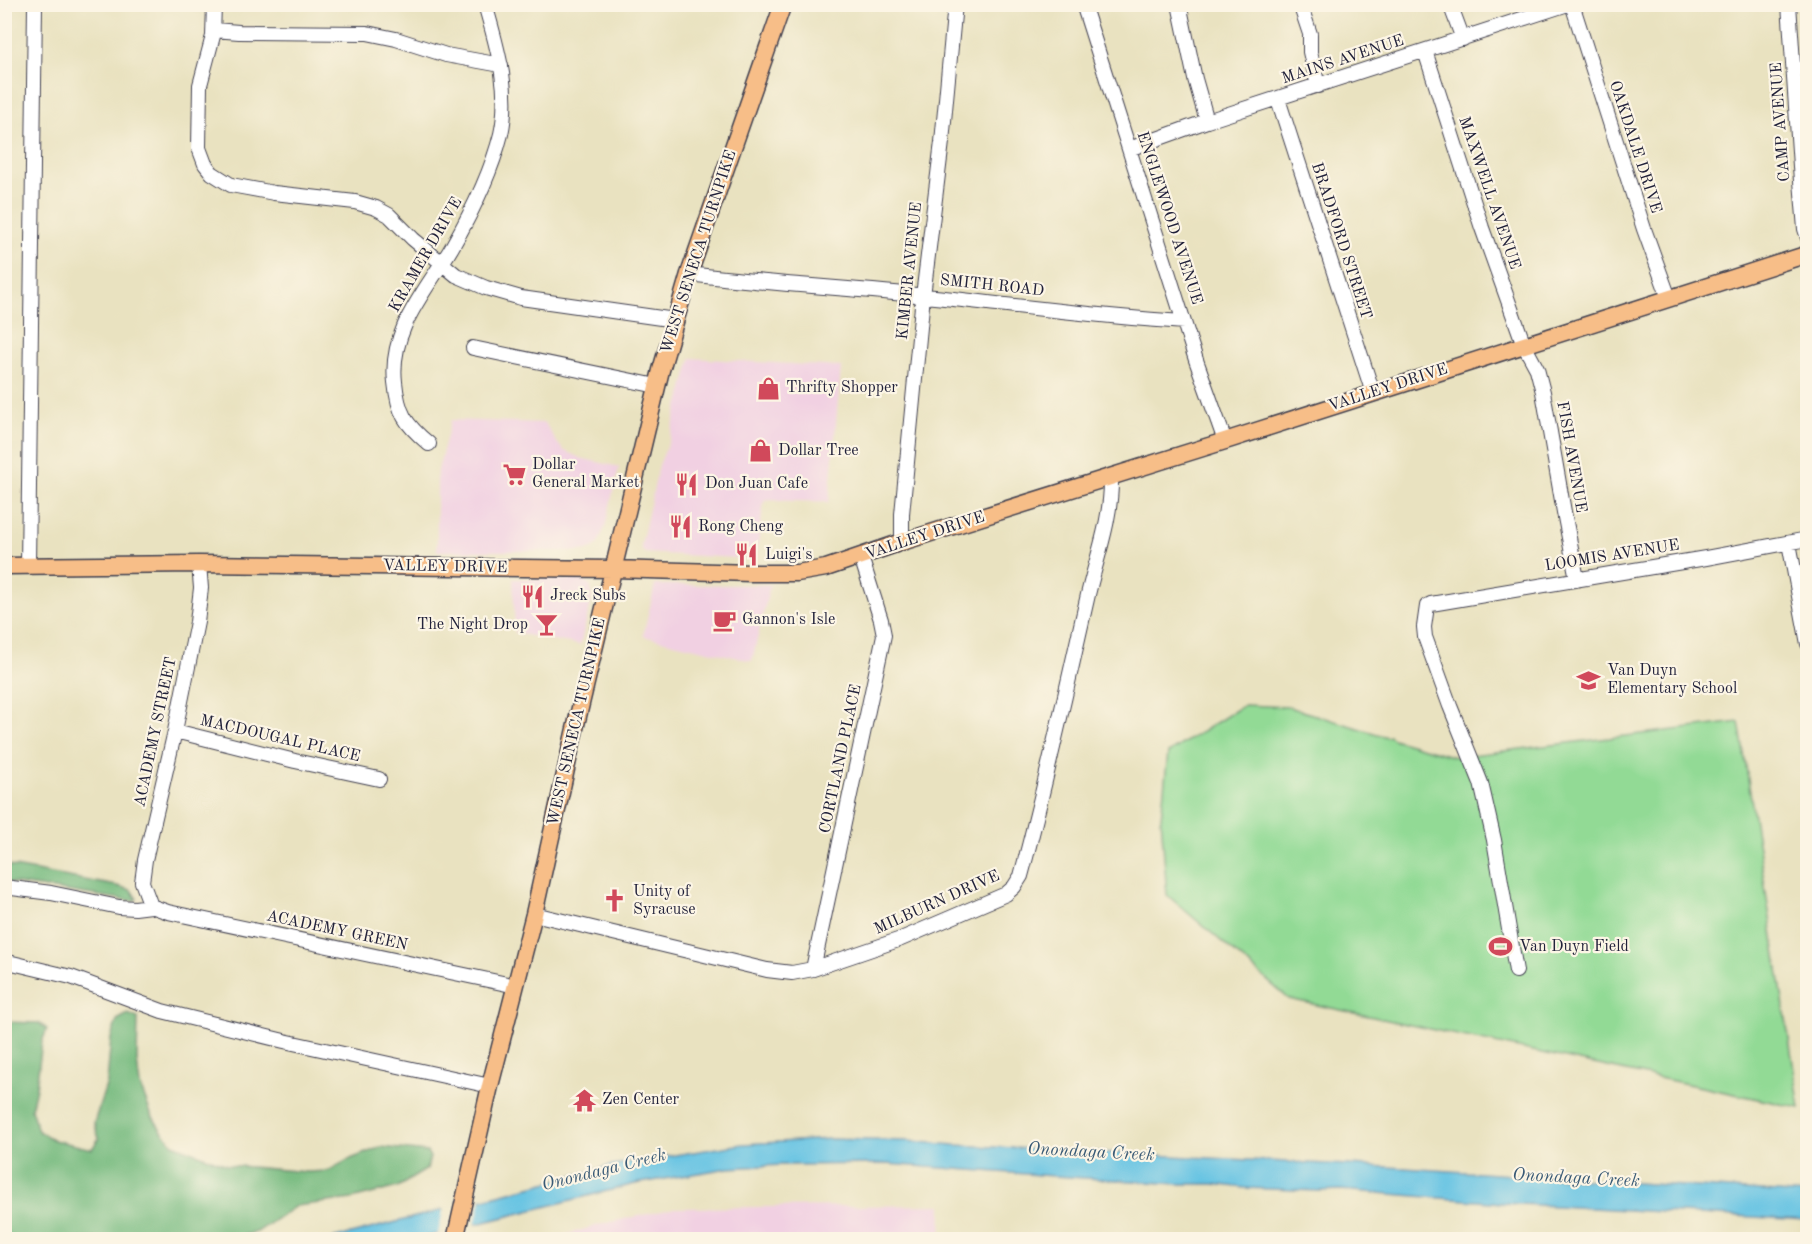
<svg xmlns="http://www.w3.org/2000/svg" width="1812" height="1244" font-family="'Old Standard TT',serif">
	<rect width="100%" height="100%" fill="#fcf5e5"/>
	<filter id="ink" filterUnits="userSpaceOnUse"><feTurbulence type="fractalNoise" baseFrequency=".0167" numOctaves="2"/><feDisplacementMap in="SourceGraphic" scale="12" xChannelSelector="R" yChannelSelector="G"/><feConvolveMatrix kernelMatrix="1 2 1 2 8 2 1 2 1" color-interpolation-filters="sRGB"/></filter>
	<filter id="wash" filterUnits="userSpaceOnUse"><feTurbulence type="fractalNoise" baseFrequency=".008" numOctaves="4" result="noise"/><feDisplacementMap in="SourceGraphic" scale="24" xChannelSelector="R" yChannelSelector="G"/><feGaussianBlur stdDeviation="1.35" result="paint"/><feColorMatrix in="noise" values="0 0 0 0 0 0 0 0 0 0 0 0 0 0 0 0 0 1.4 0 .05"/><feComposite in="paint" operator="in"/></filter>
	<g filter="url(#wash)">
		<rect width="100%" height="100%" fill="#e9e2c0"/>
		<!-- built -->
		<path fill="#f1d0e2" d="M691 358 841 367 829 502 764 500 756 559 645 553 642 550 641 545 659 465 669 441Z
			M451 420 545 423 555 440 563 450 580 458 619 467 605 527 598 544 591 549 581 551H437V474Z
			M513 579H577L584 580 590 585 592 593 591 602 580 645 515 633Z
			M655 585H770L752 661 643 636Z
			M942 1205 941 1239H552L606 1223 675 1208Z"/>
		<!-- green -->
		<path fill="#92da95" stroke="#5a7e68" stroke-width="1.5" d="M1244 705 1289 707 1387 737 1389 736 1393 739 1455 757 1739 722 1800 1108 1289 999 1167 895 1161 818 1168 753Z"/>
		<!-- forest -->
		<path fill="#75ba7e" stroke="#4c6e5c" stroke-width="1.5" d="M4 865 117 886 131 890 137 899 134 901 5 882Z
			M128 1014 138 1018 137 1061 140 1085 151 1114 161 1130 173 1144 227 1165 307 1172 328 1171 348 1160 381 1147 427 1152 430 1157 427 1169 398 1187 352 1199 296 1206 257 1232 225 1239H5V1022L39 1023 47 1029 42 1042 36 1088 31 1109 38 1131 54 1140 92 1149 99 1138 94 1123 107 1082 111 1038 117 1020Z"/>
		<!-- water -->
		<path fill="#65c3e3" stroke="#44728f" stroke-width="1.5" d="M831 1139 907 1141 955 1145 1388 1167 1808 1194 1807 1220 1503 1203 1340 1190 1318 1191 1245 1188 1213 1184H1179L1054 1176 887 1164 782 1165 728 1168 635 1184 418 1239 328 1240 613 1165 743 1144Z"/>
		<!-- pier -->
		<path fill="#e9e2c0" d="M482 1196 474 1229 437 1238 444 1206Z"/>
	</g>
	<g filter="url(#ink)">
		<g fill="none" stroke-linecap="round" stroke-linejoin="round">
			<defs>
				<path id="minor" d="M214 4 213 36 200 85 199 148 205 164 212 173 231 185 274 193 355 202 376 208 389 215 413 239 456 275 486 288 521 298 675 320
					M1083 4 1196 360 1225 441
					M1179 4 1195 79 1207 121
					M1300 4 1310 34V52L1318 86
					M1450 4 1463 39
					M1572 4 1644 229 1669 298
					M1789 4 1801 181 1805 229 1808 238
					M214 30 239 32 367 33 396 39 446 55 501 65
					M1425 51 1482 228 1524 345 1537 369 1543 392 1564 512 1577 579
					M1278 99 1373 393
					M1129 149 1207 121 1568 4
					M689 274C768 284 847 288 925 296 1012 305 1098 317 1184 322
					M473 348 657 386
					M429 444C405 424 398 413 395 382 389 329 427 290 452 247 472 212 491 174 501 134 511 90 497 47 485 4
					M902 542V514L923 296 942 142 955 4
					M1789 543 1808 644
					M28 566 35 4
					M175 731 295 761 379 779
					M4 887 51 893 119 907 135 908 151 906 168 912 516 986
					M151 906 142 882 145 860 175 731 197 622 201 588 199 564
					M534 914 767 970 792 973 813 969 901 939 1006 894 1014 887 1021 876C1046 784 1066 691 1087 599 1096 558 1112 520 1111 477
					M4 961 71 977 162 1011 284 1041 490 1086
					M813 969 884 635 881 620 861 557
					M1516 971 1494 840 1481 783 1450 706 1425 637 1424 627 1427 606 1431 604 1706 558 1808 539"/>
				<path id="major" d="M4 566 199 564 613 569 751 573H797L826 568 902 542 1225 441 1808 254
					M455 1240 490 1086 534 914 574 733 661 370 689 274 783 4"/>
			</defs>
			<!-- minor casing -->
			<use href="#minor" stroke="#403f4f" stroke-width="16"/>
			<!-- major casing -->
			<use href="#major" stroke="#403f4f" stroke-width="19"/>
			<!-- minor -->
			<use href="#minor" stroke="#fff" stroke-width="14"/>
			<!-- major -->
			<use href="#major" stroke="#f7be88" stroke-width="16"/>
		</g>
	</g>
	<!-- icons -->
	<defs>
		<symbol id="shop-bare" viewBox="-9 -9 18 18"><path d="M-5-2.5h2.3a2.7 3.5 0 0 1 5.4 0H5L5.5 6h-11ZM-1.5-2.5h3a1.5 2.3 0 0 0-3 0Z" fill="#d1495b" stroke="#fcf5e5" stroke-width="2.5" paint-order="stroke"/></symbol>
		<symbol id="supermarket-bare" viewBox="-9 -9 18 18"><path d="M-6-5.5h2.5l.6 2H6L4.5 2H-2.5L-4.4-4H-6ZM-1.5 3.2a1.3 1.3 0 1 0 .1 0ZM3 3.2a1.3 1.3 0 1 0 .1 0Z" fill="#d1495b" stroke="#fcf5e5" stroke-width="2.5" paint-order="stroke"/></symbol>
		<symbol id="restaurant-bare" viewBox="-9 -9 18 18"><path d="M-5-6h1v4h1v-4h1v4h1v-4h1v5L-1.5 .5V6h-2V.5L-5-1ZM5-6V6H3V1.5H1.5Q1.5-4 5-6Z" fill="#d1495b" stroke="#fcf5e5" stroke-width="2.5" paint-order="stroke"/></symbol>
		<symbol id="cafe-bare" viewBox="-9 -9 18 18"><path d="M-5.5-4.5H6V0H3Q3 3.5 0 3.5H-2.5Q-5.5 3.5-5.5 0ZM3-3.2v2h1.7v-2ZM-6 4.5H4V6H-6Z" fill="#d1495b" stroke="#fcf5e5" stroke-width="2.5" paint-order="stroke"/></symbol>
		<symbol id="bar-bare" viewBox="-9 -9 18 18"><path d="M-6-5H6L.8 .8V4.5H3.5V6h-7V4.5H-.8V.8Z" fill="#d1495b" stroke="#fcf5e5" stroke-width="2.5" paint-order="stroke"/></symbol>
		<symbol id="school-bare" viewBox="-9 -9 18 18"><path d="M0-5L7-2L0 1L-7-2ZM-4 1L0 2.5L4 1V4Q0 6-4 4Z" fill="#d1495b" stroke="#fcf5e5" stroke-width="2.5" paint-order="stroke"/></symbol>
		<symbol id="church-bare" viewBox="-9 -9 18 18"><path d="M-1.2-6h2.4v3.5h3.3v2.4h-3.3V6h-2.4V-.1h-3.3v-2.4h3.3Z" fill="#d1495b" stroke="#fcf5e5" stroke-width="2.5" paint-order="stroke"/></symbol>
		<symbol id="stadium-bare" viewBox="-9 -9 18 18"><path d="M0-5a6.5 5 0 1 0 0 10a6.5 5 0 1 0 0-10ZM-3.5-1.8h7v3.6h-7Z" fill="#d1495b" stroke="#fcf5e5" stroke-width="2.5" paint-order="stroke"/></symbol>
		<symbol id="temple-bare" viewBox="-9 -9 18 18"><path d="M0-6L5-2H3V0L6.5 2.5H4V6H1.5V3h-3V6H-4V2.5H-6.5L-3 0V-2H-5Z" fill="#d1495b" stroke="#fcf5e5" stroke-width="2.5" paint-order="stroke"/></symbol>
	</defs>
	<g fill-rule="evenodd">
		<use href="#shop-bare" x="752" y="372" width="33" height="33"/>
		<use href="#shop-bare" x="744" y="434" width="33" height="33"/>
		<use href="#supermarket-bare" x="498" y="458" width="33" height="33"/>
		<use href="#restaurant-bare" x="670" y="468" width="33" height="33"/>
		<use href="#restaurant-bare" x="664" y="510" width="33" height="33"/>
		<use href="#restaurant-bare" x="730" y="538" width="33" height="33"/>
		<use href="#restaurant-bare" x="516" y="580" width="33" height="33"/>
		<use href="#cafe-bare" x="708" y="604" width="33" height="33"/>
		<use href="#bar-bare" x="530" y="608" width="33" height="33"/>
		<use href="#school-bare" x="1572" y="664" width="33" height="33"/>
		<use href="#church-bare" x="598" y="884" width="33" height="33"/>
		<use href="#stadium-bare" x="1484" y="930" width="33" height="33"/>
		<use href="#temple-bare" x="568" y="1084" width="33" height="33"/>
	</g>
	<g text-anchor="middle" dominant-baseline="central" stroke-width="4.5" stroke-linejoin="round" paint-order="stroke">
		<!-- street labels -->
		<g font-size="16" fill="#22223b" stroke="#fcf5e5">
			<text transform="translate(1343 60) rotate(-18)">MAINS AVENUE</text>
			<text transform="translate(1781 122) rotate(-94)">CAMP AVENUE</text>
			<text transform="translate(1635 147) rotate(72)">OAKDALE DRIVE</text>
			<text transform="translate(1489 193) rotate(71)">MAXWELL AVENUE</text>
			<text transform="translate(1169 218) rotate(72)">ENGLEWOOD AVENUE</text>
			<text transform="translate(1341 241) rotate(72)">BRADFORD STREET</text>
			<text transform="translate(699 252) rotate(-72)">WEST SENECA TURNPIKE</text>
			<text transform="translate(426 255) rotate(-60)">KRAMER DRIVE</text>
			<text transform="translate(910 271) rotate(-84)">KIMBER AVENUE</text>
			<text transform="translate(992 286) rotate(6)">SMITH ROAD</text>
			<text transform="translate(1388 388) rotate(-18)">VALLEY DRIVE</text>
			<text transform="translate(1571 457) rotate(80)">FISH AVENUE</text>
			<text transform="translate(925 536) rotate(-18)">VALLEY DRIVE</text>
			<text transform="translate(1612 556) rotate(-9)">LOOMIS AVENUE</text>
			<text transform="translate(445 567) rotate(1)">VALLEY DRIVE</text>
			<text transform="translate(577 722) rotate(-77)">WEST SENECA TURNPIKE</text>
			<text transform="translate(156 732) rotate(-78)">ACADEMY STREET</text>
			<text transform="translate(280 739) rotate(13)">MACDOUGAL PLACE</text>
			<text transform="translate(841 759) rotate(-78)">CORTLAND PLACE</text>
			<text transform="translate(937 903) rotate(-24)">MILBURN DRIVE</text>
			<text transform="translate(337 931) rotate(12)">ACADEMY GREEN</text>
		</g>
		<!-- poi labels -->
		<g font-size="16" fill="#22223b" stroke="#fcf5e5" text-anchor="start">
			<text x="786" y="388">Thrifty Shopper</text>
			<text x="778" y="451">Dollar Tree</text>
			<text x="532" y="465">Dollar<tspan x="532" dy="18">General Market</tspan></text>
			<text x="705" y="484">Don Juan Cafe</text>
			<text x="698" y="527">Rong Cheng</text>
			<text x="765" y="555">Luigi's</text>
			<text x="550" y="596">Jreck Subs</text>
			<text x="742" y="620">Gannon's Isle</text>
			<text x="528" y="625" text-anchor="end">The Night Drop</text>
			<text x="1607" y="671">Van Duyn<tspan x="1607" dy="18">Elementary School</tspan></text>
			<text x="633" y="892">Unity of<tspan x="633" dy="18">Syracuse</tspan></text>
			<text x="1519" y="947">Van Duyn Field</text>
			<text x="602" y="1100">Zen Center</text>
		</g>
		<!-- water labels -->
		<g font-size="18" font-style="italic" fill="#395a76" stroke="#fcf5e5">
			<text transform="translate(1091 1152) rotate(3)">Onondaga Creek</text>
			<text transform="translate(604 1170) rotate(-14)">Onondaga Creek</text>
			<text transform="translate(1576 1178) rotate(3)">Onondaga Creek</text>
		</g>
	</g>
	<!-- margin -->
	<rect width="1812" height="1244" fill="none" stroke="#fcf5e5" stroke-width="24"/>
</svg>
